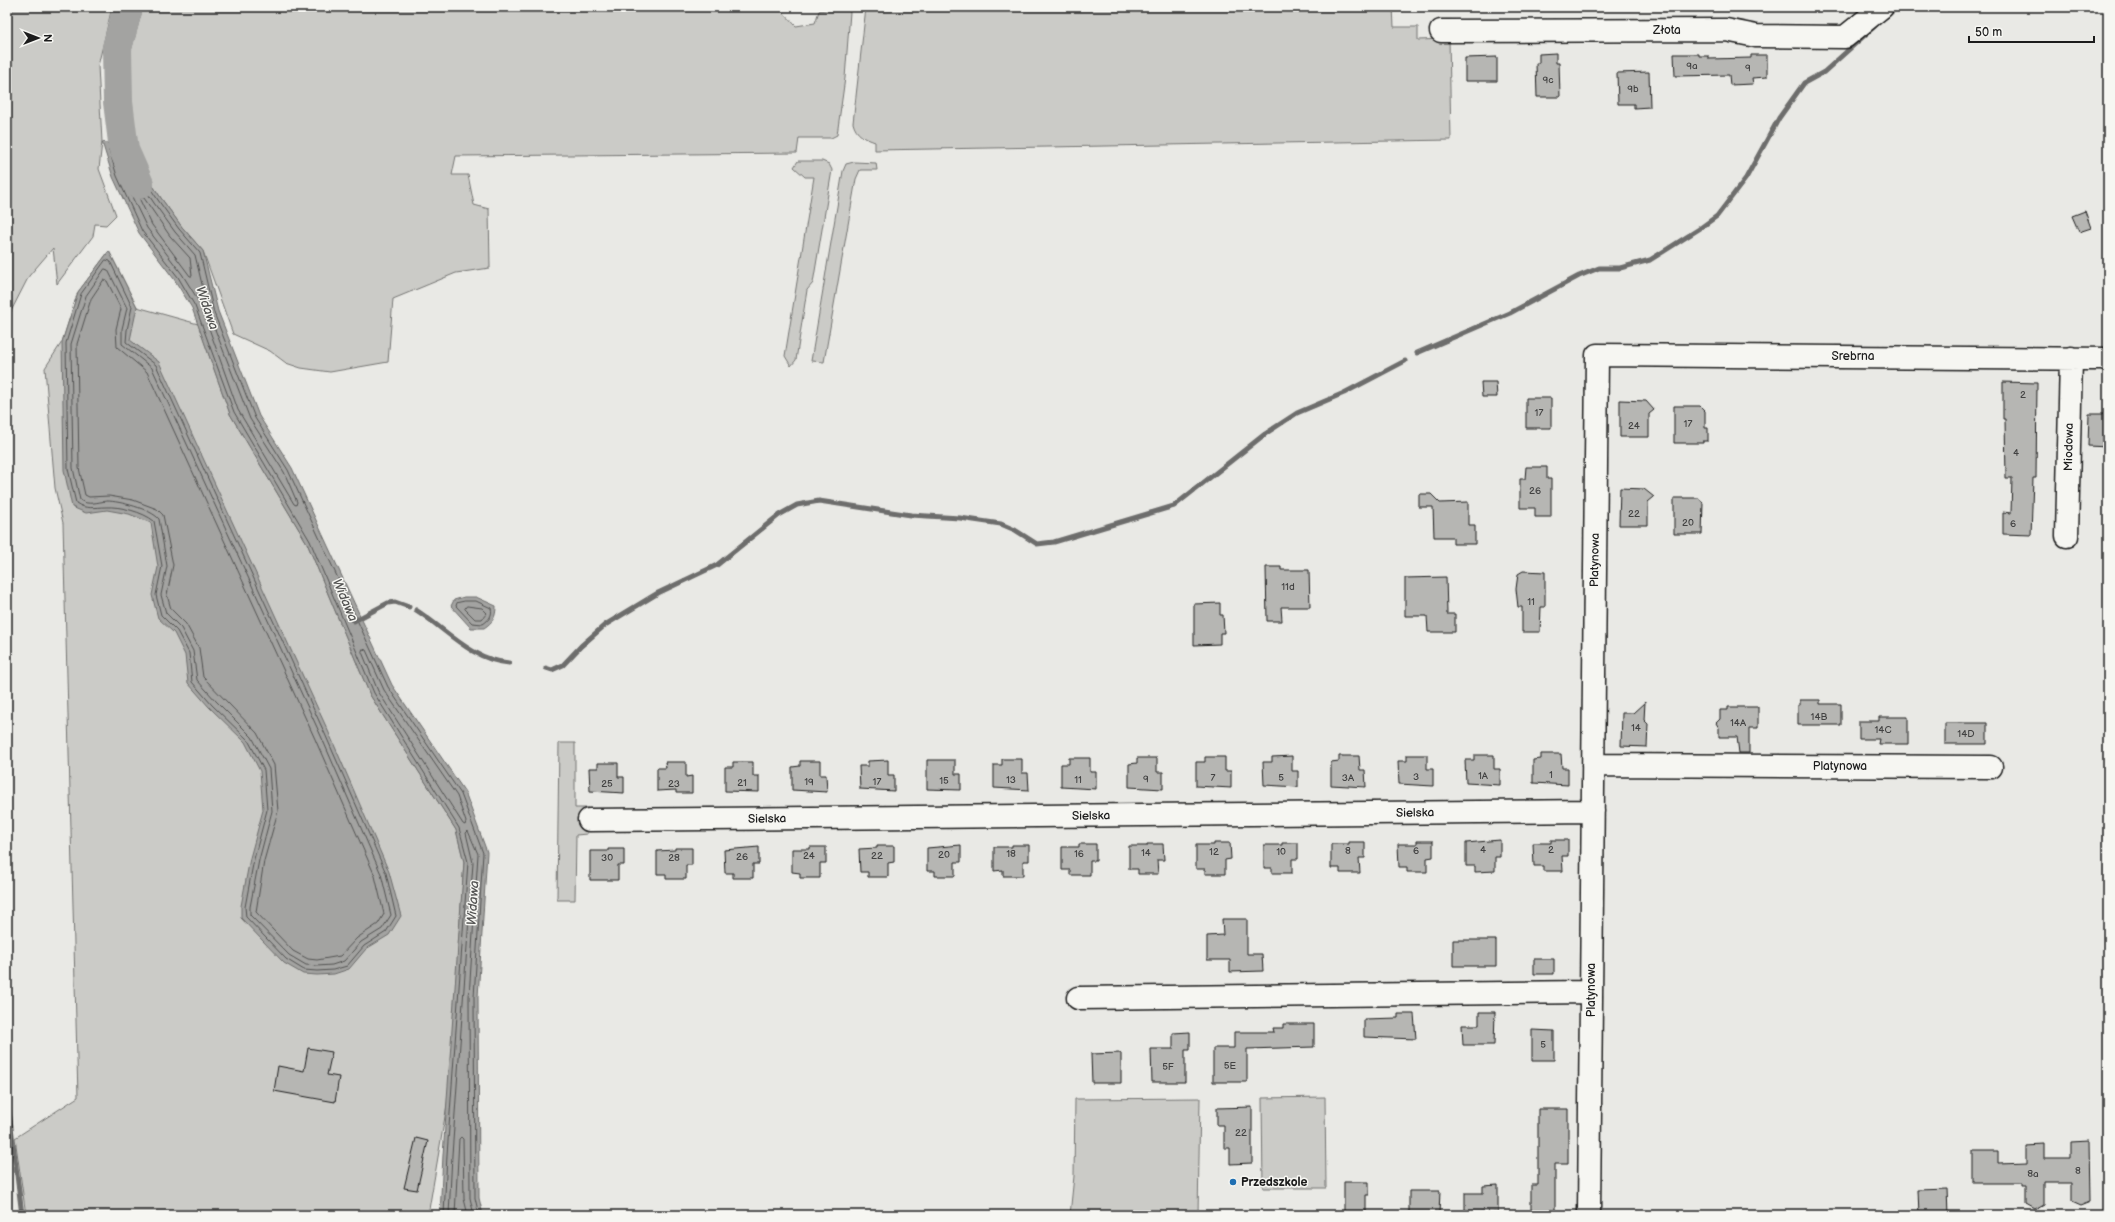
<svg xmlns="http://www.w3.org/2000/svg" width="2115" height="1222" font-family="'Balsamiq Sans',sans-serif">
	<rect width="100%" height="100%" fill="#e9e9e5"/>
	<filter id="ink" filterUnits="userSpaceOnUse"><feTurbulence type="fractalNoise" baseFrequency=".025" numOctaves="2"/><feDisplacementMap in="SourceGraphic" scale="8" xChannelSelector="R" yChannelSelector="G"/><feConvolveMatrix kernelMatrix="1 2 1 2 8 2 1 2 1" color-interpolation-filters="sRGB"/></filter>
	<g filter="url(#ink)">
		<!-- green -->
		<path fill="#cbcbc7" stroke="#747472" d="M7 7H112L98 66 102 142 99 169 116 215 106 225 95 224 93 236 57 284 53 248 29 276 7 319Z
			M143 7H782L781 10 796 26 815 23 819 11C831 9 840 3 850 12L845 78 837 135 831 138H799L797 153 456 156 452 175H468L474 205 489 209 490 268 456 273 393 299 388 362 330 372 301 368 286 363 270 351 233 334 203 251 182 227 161 198 140 166 134 147 128 62Z
			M866 7H1393L1394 27H1418V40L1449 39 1451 140 875 150V142C864 138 856 135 853 123Z
			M798 161H822L829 164 832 170 813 283 807 290 796 360 791 366 785 356 814 177H805L794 167Z
			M854 162 876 163 877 170H860L856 179 824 362 811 361 843 171 846 164Z
			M109 251 137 307 198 324 230 414 307 543 370 695 456 830 464 862 448 1099 428 1215H26L15 1138 78 1097 63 523 55 488 45 368 62 342 78 292Z
			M559 743H575V808H588L587 834 576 835 575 900H557Z
			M1325 1097 1326 1188H1263L1262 1098Z
			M1200 1098 1198 1215H1070L1074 1176 1075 1099Z"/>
		<!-- water -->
		<path fill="#a3a3a1" stroke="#6d6d6c" d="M102 142 134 147 140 166 161 198 182 227 203 251 218 311 259 416 292 468 392 685 465 792 487 852 478 997 479 1198 483 1215H440L443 1155 464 862 456 830 370 695 307 543 230 414 192 308 174 279 139 233 113 177Z
			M109 251 137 307 130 340 159 362 329 733 389 872 401 916 389 935 366 949 349 969 334 974 317 975 303 974 284 963 241 918V906L250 858 263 810 260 771 245 742 209 707 188 683 185 655 174 633 158 618 152 595 158 567 151 523 129 514 107 510 86 513 72 507 64 470 62 342 78 292Z
			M464 597H476L496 606C496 617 493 622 484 628H471L451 606 454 600Z"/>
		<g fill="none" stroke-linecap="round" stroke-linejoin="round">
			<!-- shore -->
			<path stroke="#525251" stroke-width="1" d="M118 154 127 156 133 171 154 203 175 232 195 255 209 314 250 419 284 472 297 502 296 505 294 504 238 410 200 303 182 274 147 228 121 174 116 156Z
				M141 198H144L170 236 190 258 192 276H190L152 225 140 200Z
				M106 260 110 261 132 307 127 330 126 342 156 365 325 734 386 873 396 916 386 932 364 946 347 966 333 970 317 971 304 970 286 959 246 917 245 907 254 859 267 810 264 770 248 740 212 705 192 682 189 653 177 631 161 615 156 595 162 566 154 521C143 512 120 506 106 507 94 507 86 510 76 503L68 469 66 343 81 294Z
				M105 269 108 270 127 308 122 329V344L152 368 321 736 381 874 391 915 382 929 361 942 344 961 332 965 317 966 306 965 289 955 250 915V907L259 860 272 811 269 769 252 737 216 701 197 680 193 651 181 628 166 613 161 595 167 566 159 519C151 509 119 501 107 501 97 502 88 506 80 500L73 468 71 344 86 296Z
				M104 280 107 281 121 309 116 329 117 347 147 372 315 739 375 876 384 914 378 924 357 938 340 956 317 960 308 959 293 951 256 912 264 861 278 811 274 765 257 733 203 677 199 648 186 624 171 609 167 595 173 565 163 515 157 509 133 500 109 496 89 497 85 495 79 468 77 344 91 299Z
				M465 601H476L491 608C493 615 489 620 483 624L472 623 456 606 457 603Z
				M467 606 482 608 487 613 482 619H475L465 609Z
				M363 649 366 650 384 690 457 796 466 822 465 825 463 824 378 691 362 652Z
				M444 1215 447 1155 468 862 459 828 374 693 310 541 234 412 195 306 178 277 142 231 117 176 109 150 110 148 131 152 137 168 158 200 179 229 200 253 214 313 255 418 288 470 388 687 461 794 483 853 474 997 475 1198 479 1215
				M449 1215 452 1155 473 863 466 833 468 831 478 854 469 997 470 1198 474 1215
				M455 1215 459 1139 461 1137 463 1139 464 1199 468 1215"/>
			<!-- stream -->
			<path stroke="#6d6d6c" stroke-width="5" d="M1887 16 1897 7
				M1417 353 1510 313 1579 276 1599 268H1620L1650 260 1699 229 1717 216 1746 178 1779 118 1804 83 1824 72 1875 26
				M416 610C446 629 471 660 509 663
				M354 621 388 603 395 602 409 607
				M546 668 552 670 563 665 581 646 605 625 658 593 717 565 779 515 797 505 819 501 911 515 960 518 1001 524 1015 530 1037 544 1054 542 1174 506 1265 434 1297 413 1344 393 1405 361
				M7 1095 22 1215"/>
			<!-- river -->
			<path stroke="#a3a3a1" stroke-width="30" d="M128 7 117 48 118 102 124 150 139 184"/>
		</g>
		<!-- building -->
		<path fill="#b6b6b3" stroke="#1c1c1c" d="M1556 53V63H1559L1560 97H1537L1536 63H1539V54Z
			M1674 54H1699V56H1709V59L1751 58V55H1767V77L1752 78 1753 84 1730 85 1729 75 1675 76Z
			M1497 57V81H1465V58Z
			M1649 72 1650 107 1634 108V104H1618L1617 73Z
			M2085 211 2091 228 2079 232 2072 216Z
			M1481 382H1496L1497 397H1482Z
			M2003 382 2037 383 2036 478H2033L2031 535 2003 534V512L2011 513 2012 478H2006L2005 419H2003Z
			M1526 398H1551V428H1526Z
			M1620 400 1646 401 1654 410 1649 414V437H1620Z
			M1674 406H1700L1705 411V428H1708V441H1703V443H1674Z
			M2089 414H2108V447L2088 446Z
			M1526 467H1547V479H1551V517H1535V508H1520V479H1525Z
			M1620 488 1644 489 1654 497 1648 502V525H1619Z
			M1419 494H1431L1440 503 1468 502V525H1475V544H1453V537H1434L1433 507H1419Z
			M1674 498H1699L1703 503 1702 534H1674Z
			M1266 567H1281V570H1309L1310 607H1281L1282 621H1267Z
			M1523 571 1545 572V607H1541L1540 632H1522V607H1518L1516 589 1518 574Z
			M1446 577 1447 614H1455V632H1428L1427 616H1405V578Z
			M1220 603V615H1223L1224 633H1220V644L1194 645V604Z
			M1800 700H1820V704H1841V725H1798V705H1800Z
			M1645 702 1644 720 1648 724 1647 747 1621 746 1622 713H1633Z
			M1728 707H1758V728H1749V753H1739L1737 737H1719V728L1716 723 1720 719V710H1728Z
			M1879 717H1908V744H1878L1879 739H1859V721H1879Z
			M1945 723H1987V744H1945Z
			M1541 754H1561L1562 768H1568V785L1533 783V760L1541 759Z
			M1407 755H1427V769H1433V786L1399 784 1398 761H1407Z
			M1474 755H1494V769H1500V785L1466 783 1465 760H1474Z
			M1292 756V771H1298V787L1264 785 1263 762H1272V757Z
			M1339 756H1359L1360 770H1365L1366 787 1331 785V762L1339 761Z
			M1205 757H1225V771H1231V788L1196 786V762H1205Z
			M1069 758H1090V772H1096V789L1061 787V764H1069Z
			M1137 758H1157V772H1163V789L1129 787V764L1137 763Z
			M1002 759H1022V773H1028L1029 790 994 788V765H1002Z
			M888 760V775H894V791L860 789 859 766H868V761Z
			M927 760H955V774H961V790L927 789Z
			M800 761H820V775H826L827 792 792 790V767L800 766Z
			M665 762H686V777L692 776V793H676V790L657 791V768H666Z
			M733 762H753V776H759V792L725 791V767H733Z
			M598 763H618V777H624V793L590 791 589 768H598Z
			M1500 840V857H1495V871L1475 872V866H1466V843Z
			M1551 840H1568V856H1562L1563 871H1543V866H1534L1533 843H1551Z
			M1417 841H1433V857L1427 858V872H1407V867H1399L1398 844H1417Z
			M1349 842H1365V858H1359L1360 873H1340V868H1331V844H1349Z
			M1214 843H1230L1231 859 1225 860V874H1205V869H1196V845H1214Z
			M1282 843H1298V859H1292V873H1272V868H1264V845H1282Z
			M1079 844H1096V861H1090V875H1070V870H1062V847H1079Z
			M1147 844H1163L1164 860H1157L1158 874H1138V869H1129V846H1147Z
			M961 845V862H955V876H935V871H927V848Z
			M1012 845H1029V861H1023V876H1003V870L994 871V847H1012Z
			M877 846H894V862L888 863V877H868V872H860L859 849 877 848Z
			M759 847V864H753V878H733V873H725L724 850Z
			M810 847H826V863H820V878H800V873L792 872V849H810Z
			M675 848H692V865H686V879H666V874H657V851L675 850Z
			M608 849H624V865H618V880H590V851H608Z
			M1222 919H1247V954H1262L1263 971 1230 972V960H1207V936L1223 935Z
			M1453 940H1496V966H1453Z
			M1534 959H1554V974H1534Z
			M1479 1012H1495L1494 1045H1463L1462 1025H1479Z
			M1398 1014H1414L1416 1039 1364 1037V1019L1398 1018Z
			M1283 1024H1314V1047L1247 1049V1082H1213V1048H1234V1032H1274L1273 1028H1283Z
			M1532 1030 1554 1031V1060H1532Z
			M1190 1032V1050H1185V1082H1152L1151 1049H1173V1033Z
			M308 1048 332 1052 327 1075 339 1077 335 1102 274 1091 278 1066 304 1071Z
			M1121 1053V1083H1092L1091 1054Z
			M1252 1107V1163L1230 1164V1148H1224V1125H1217V1108Z
			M1538 1109H1568V1164H1555V1215H1531V1185H1538Z
			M416 1138 428 1141 417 1190 404 1188Z
			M2089 1140 2090 1201 2080 1205 2071 1201V1183H2044V1204L2035 1209 2026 1204V1186H2022V1183H1973V1152H1998V1163L2026 1162V1145L2044 1144V1159H2071V1141Z
			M1344 1182H1369V1195H1366V1215H1344Z
			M1498 1185V1213H1465V1193H1483V1186Z
			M1947 1189 1948 1215H1919L1918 1190Z
			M1409 1191H1440L1439 1214H1409Z"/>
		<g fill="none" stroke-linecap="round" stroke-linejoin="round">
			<defs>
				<path id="minor" d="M1441 31 1726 30 1756 36 1845 37 1882 7
					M2067 536 2071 358
					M1593 765 1991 767
					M589 820 1593 811
					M1078 998 1591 992
					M1589 1215 1597 355 2108 359"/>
			</defs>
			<!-- minor casing -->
			<use href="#minor" stroke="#1c1c1c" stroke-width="25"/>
			<!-- minor -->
			<use href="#minor" stroke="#f6f6f2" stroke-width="22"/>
		</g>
	</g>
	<!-- markers -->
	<circle fill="#1f6fb2" stroke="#f6f6f2" stroke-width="1.5" cx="1233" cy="1182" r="4"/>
	<g text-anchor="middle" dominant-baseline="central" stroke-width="3" stroke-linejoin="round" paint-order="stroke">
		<!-- number labels -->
		<g font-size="10" fill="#424242">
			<text x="1692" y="66">9a</text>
			<text x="1748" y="68">9</text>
			<text x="1548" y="80">9c</text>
			<text x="1633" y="89">9b</text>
			<text x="2023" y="395">2</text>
			<text x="1539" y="413">17</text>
			<text x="1688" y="424">17</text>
			<text x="1634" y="426">24</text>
			<text x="2016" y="453">4</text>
			<text x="1535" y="491">26</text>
			<text x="1634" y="514">22</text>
			<text x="1688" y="523">20</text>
			<text x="2013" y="524">6</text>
			<text x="1288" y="587">11d</text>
			<text x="1531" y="602">11</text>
			<text x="1819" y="717">14B</text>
			<text x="1738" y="723">14A</text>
			<text x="1636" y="728">14</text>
			<text x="1883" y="730">14C</text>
			<text x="1966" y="734">14D</text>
			<text x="1551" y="775">1</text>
			<text x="1483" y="776">1A</text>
			<text x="1416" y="777">3</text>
			<text x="1213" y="778">7</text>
			<text x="1281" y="778">5</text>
			<text x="1348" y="778">3A</text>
			<text x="1146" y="779">9</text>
			<text x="1011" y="780">13</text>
			<text x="1078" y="780">11</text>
			<text x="944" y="781">15</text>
			<text x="809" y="782">19</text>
			<text x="877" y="782">17</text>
			<text x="742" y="783">21</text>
			<text x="607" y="784">25</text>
			<text x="674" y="784">23</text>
			<text x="1483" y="850">4</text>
			<text x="1551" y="850">2</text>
			<text x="1348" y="851">8</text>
			<text x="1416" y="851">6</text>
			<text x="1214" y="852">12</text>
			<text x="1281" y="852">10</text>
			<text x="1146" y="853">14</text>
			<text x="1011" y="854">18</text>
			<text x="1079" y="854">16</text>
			<text x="944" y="855">20</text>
			<text x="809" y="856">24</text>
			<text x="877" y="856">22</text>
			<text x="742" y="857">26</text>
			<text x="607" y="858">30</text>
			<text x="674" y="858">28</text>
			<text x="1543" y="1045">5</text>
			<text x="1230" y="1066">5E</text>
			<text x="1168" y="1067">5F</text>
			<text x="1241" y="1133">22</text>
			<text x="2078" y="1171">8</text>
			<text x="2033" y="1174">8a</text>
		</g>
		<!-- street labels -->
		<g font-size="12" fill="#1c1c1c" stroke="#f6f6f2">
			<text x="1667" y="30">Złota</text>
			<text x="1853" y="356">Srebrna</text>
			<text transform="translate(2069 447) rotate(-89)">Miodowa</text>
			<text transform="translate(1595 560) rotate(-89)">Platynowa</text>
			<text x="1840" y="766">Platynowa</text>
			<text transform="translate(1415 813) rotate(-1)">Sielska</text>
			<text transform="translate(1091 816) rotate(-1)">Sielska</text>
			<text transform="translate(767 819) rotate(-1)">Sielska</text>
			<text transform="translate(1591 990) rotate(-90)">Platynowa</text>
		</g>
		<!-- poi labels -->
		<g font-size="12" font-weight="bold" fill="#1c1c1c" stroke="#f6f6f2" text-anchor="start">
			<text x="1241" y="1182">Przedszkole</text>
		</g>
		<!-- water labels -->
		<g font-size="13" font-style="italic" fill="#525251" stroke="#f6f6f2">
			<text transform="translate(207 308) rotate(71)">Widawa</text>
			<text transform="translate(345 600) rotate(67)">Widawa</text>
			<text transform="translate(473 903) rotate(-86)">Widawa</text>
		</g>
	</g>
	<!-- margin -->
	<rect width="2115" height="1222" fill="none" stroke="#f6f6f2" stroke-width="24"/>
	<rect x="12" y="12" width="2091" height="1198" fill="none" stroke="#1c1c1c" stroke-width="1.5" filter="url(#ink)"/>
	<!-- north arrow -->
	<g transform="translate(38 38) rotate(90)" stroke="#f6f6f2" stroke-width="3" paint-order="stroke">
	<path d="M0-3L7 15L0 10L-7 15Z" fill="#1c1c1c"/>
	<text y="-6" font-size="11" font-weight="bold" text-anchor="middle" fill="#1c1c1c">N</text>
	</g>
	<!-- scale -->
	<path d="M1969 36v6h125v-6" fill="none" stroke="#1c1c1c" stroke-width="2"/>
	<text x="1975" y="36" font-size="12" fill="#1c1c1c" stroke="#f6f6f2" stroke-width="3" paint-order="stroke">50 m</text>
</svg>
